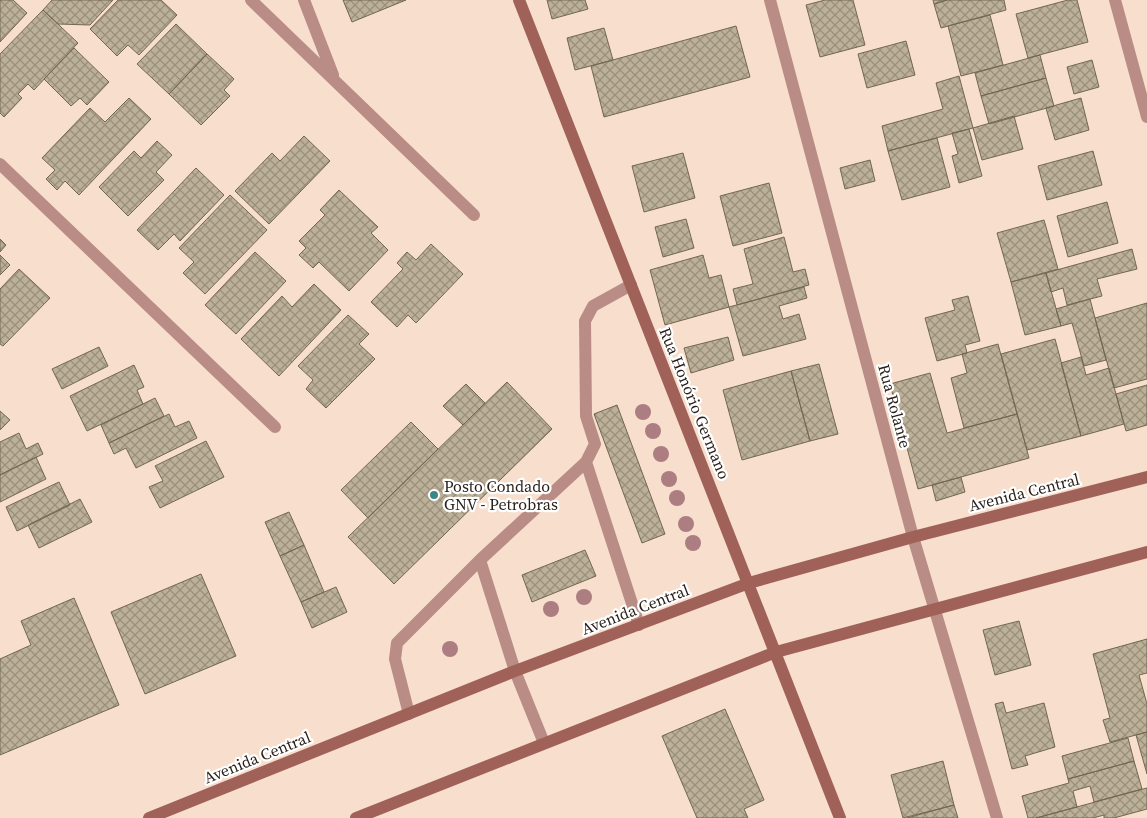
<svg xmlns="http://www.w3.org/2000/svg" width="1147" height="818" font-family="'Source Serif 4',serif">
	<defs>
		<pattern id="building-cross-hatch" width="8" height="8" patternUnits="userSpaceOnUse" patternTransform="scale(1.25)"><rect width="8" height="8" fill="#bcb098"/><path d="M0 0l8 8M0 8l8-8" fill="none" stroke="#998f7b"/></pattern>
	</defs>
	<rect width="100%" height="100%" fill="#f7decd"/>
	<!-- building -->
	<path fill="url(#building-cross-hatch)" stroke="#726752" d="M0 0H13L27 13 0 42Z
		M52 0H113L90 25 58 24 43 10Z
		M118 0H161L177 15 139 55 128 45 117 56 90 29Z
		M343 0H406L352 22Z
		M547 0H585L588 9 552 19Z
		M825 0H853L865 45 820 57 806 5Z
		M933 0H947L934 4Z
		M947 0H1004L1006 10 941 28 934 4Z
		M1068 0H1077L1088 42 1028 58 1016 14Z
		M43 10 78 43 34 90 28 84 18 94 22 98 4 117 0 113V54Z
		M990 15 1003 65 961 76 948 26Z
		M176 24 207 54 169 94 137 64Z
		M736 26 750 77 604 117 591 66Z
		M604 28 613 60 575 70 567 38Z
		M906 41 915 75 867 88 858 54Z
		M74 48 109 82 87 105 80 98 71 106 44 79Z
		M207 54 234 79 224 90 230 96 201 125 169 94Z
		M1040 55 1046 78 981 96 975 73Z
		M1092 60 1099 87 1074 94 1067 67Z
		M959 76 973 128 888 151 882 126 943 109 936 83Z
		M1046 78 1054 106 989 124 981 96Z
		M129 98 151 119 79 195 65 181 57 190 46 179 55 170 42 158 90 108 105 122Z
		M1081 98 1089 130 1055 140 1046 108Z
		M1014 116 1023 149 982 160 973 128Z
		M969 129 982 176 959 183 952 156 958 154 952 133Z
		M304 136 330 161 269 224 235 191 272 153 280 161Z
		M937 138 950 187 902 200 888 151Z
		M157 141 172 155 156 172 164 180 128 216 99 187 134 151 141 158Z
		M1093 151 1102 185 1047 200 1038 166Z
		M683 153 695 198 644 212 632 166Z
		M870 160 875 181 845 189 840 168Z
		M196 168 224 195 180 241 174 234 158 250 137 230Z
		M769 183 782 233 733 246 720 196Z
		M339 190 378 227 371 233 388 250 349 291 319 262 313 268 299 255 306 248 299 241 325 215 320 210Z
		M230 195 267 230 205 294 183 273 194 262 179 248Z
		M1107 202 1118 243 1068 257 1057 216Z
		M686 219 694 248 663 257 655 227Z
		M1044 220 1058 269 1011 282 997 233Z
		M784 237 793 272 805 269 809 285 737 305 733 289 753 284 744 249Z
		M0 239 6 245 0 252Z
		M431 244 463 274 416 323 408 315 397 327 371 302 403 269 397 263 407 252 416 260Z
		M1132 249 1137 269 1097 279 1102 296 1067 305 1063 288 1051 292 1046 273Z
		M255 252 286 281 236 334 205 305Z
		M0 255 10 265 0 275Z
		M703 255 709 278 721 275 729 307 665 325 650 270Z
		M19 269 50 298 3 346 0 344V289Z
		M1046 273 1061 326 1025 335 1011 282Z
		M314 284 341 310 279 376 241 339 282 296 292 307Z
		M804 287 807 298 779 306 783 319 799 314 806 339 743 356 729 307Z
		M968 296 980 341 965 345 967 353 937 361 925 318 955 310 952 300Z
		M1090 299 1106 360 1084 366 1072 323 1061 326 1056 309Z
		M1147 303V379L1114 388 1095 318Z
		M348 315 369 334 359 344 375 359 326 408 306 389 313 380 298 366Z
		M728 337 734 360 691 373 684 348Z
		M1055 339 1081 436 1027 450 1001 354Z
		M998 344 1017 414 964 428 951 378 967 373 962 354Z
		M99 347 108 366 62 389 52 369Z
		M1081 357 1086 375 1109 368 1124 424 1081 436 1061 363Z
		M819 364 838 434 810 441 791 371Z
		M134 365 144 387 137 390 143 404 87 431 70 396Z
		M791 371 810 441 742 460 723 390Z
		M930 373 947 433 1017 414 1029 458 918 489 890 384Z
		M507 382 552 429 394 584 348 537Z
		M466 384 485 403 463 425 443 406Z
		M1147 385V425L1126 431 1116 394Z
		M155 398 164 416 109 443 101 425Z
		M617 405 665 534 642 543 594 414Z
		M0 411 10 420 0 430Z
		M169 414 175 427 189 421 197 438 136 468 126 448 114 454 109 443Z
		M411 422 438 449 368 518 341 490Z
		M19 433 26 449 38 443 43 454 0 475V442Z
		M206 441 224 477 160 508 149 487 163 481 155 466Z
		M36 457 46 479 0 502V475Z
		M961 477 965 492 936 501 932 485Z
		M59 482 70 505 17 531 6 507Z
		M80 499 92 522 39 548 28 525Z
		M289 512 304 545 280 556 265 522Z
		M304 545 324 592 301 602 280 556Z
		M585 550 596 576 532 602 522 575Z
		M201 574 236 656 145 694 111 612Z
		M336 587 347 612 312 628 301 602Z
		M74 598 119 705 0 755V659L31 645 21 621Z
		M1019 621 1031 665 995 675 983 630Z
		M1147 639V673L1139 675 1147 704V732L1110 742 1103 720 1110 718 1093 654Z
		M1003 702 1006 713 1044 703 1055 747 1025 756 1028 765 1012 769 995 704Z
		M725 709 764 800 744 809 748 818H697L662 736Z
		M1147 732V774L1136 735Z
		M1128 738 1134 761 1068 779 1062 756Z
		M943 761 954 805 903 818 891 775Z
		M1134 761 1142 789 1094 802 1090 786 1073 791 1077 807 1036 818H1028L1022 796 1069 783 1068 779Z
		M1147 788V809L1114 818H1104V815L1093 818H1036Z
		M954 805 958 818H907Z"/>
	<g fill="none" stroke-linecap="round" stroke-linejoin="round">
		<!-- lane -->
		<path stroke="#b98c85" stroke-width="12" d="M586 462 639 625
			M480 560 515 671 544 743
			M409 714 395 659 397 643 480 560 586 462 595 444 586 416 585 321 593 306 631 285"/>
		<!-- street -->
		<path stroke="#b98c85" stroke-width="12" d="M251 0 474 215
			M304 0 333 75
			M770 0 913 537 997 818
			M1115 0 1147 117
			M0 164 275 427"/>
		<!-- secondary -->
		<path stroke="#a06158" stroke-width="12" d="M519 0 840 818
			M149 818 515 671 749 583 913 537 1147 477
			M356 818 776 652 1147 552"/>
	</g>
	<!-- trees -->
	<g fill="#ac7d81">
		<circle cx="643" cy="412" r="8"/>
		<circle cx="653" cy="431" r="8"/>
		<circle cx="661" cy="454" r="8"/>
		<circle cx="669" cy="479" r="8"/>
		<circle cx="677" cy="498" r="8"/>
		<circle cx="686" cy="524" r="8"/>
		<circle cx="693" cy="543" r="8"/>
		<circle cx="584" cy="597" r="8"/>
		<circle cx="551" cy="609" r="8"/>
		<circle cx="450" cy="649" r="8"/>
	</g>
	<!-- markers -->
	<circle fill="#3e8686" stroke="#fff" stroke-width="2" cx="434" cy="495" r="5"/>
	<g text-anchor="middle" dominant-baseline="central" stroke-width="4.5" stroke-linejoin="round" paint-order="stroke">
		<!-- street labels -->
		<g font-size="16" fill="#281f19" stroke="#fff">
			<text transform="translate(695 403) rotate(68)">Rua Honório Germano</text>
			<text transform="translate(895 406) rotate(75)">Rua Rolante</text>
			<text transform="translate(1024 492) rotate(-14)">Avenida Central</text>
			<text transform="translate(635 609) rotate(-21)">Avenida Central</text>
			<text transform="translate(257 757) rotate(-22)">Avenida Central</text>
		</g>
		<!-- poi labels -->
		<g font-size="16" fill="#281f19" stroke="#fff" text-anchor="start">
			<text x="444" y="486">Posto Condado<tspan x="444" dy="18">GNV - Petrobras</tspan></text>
		</g>
	</g>
</svg>
